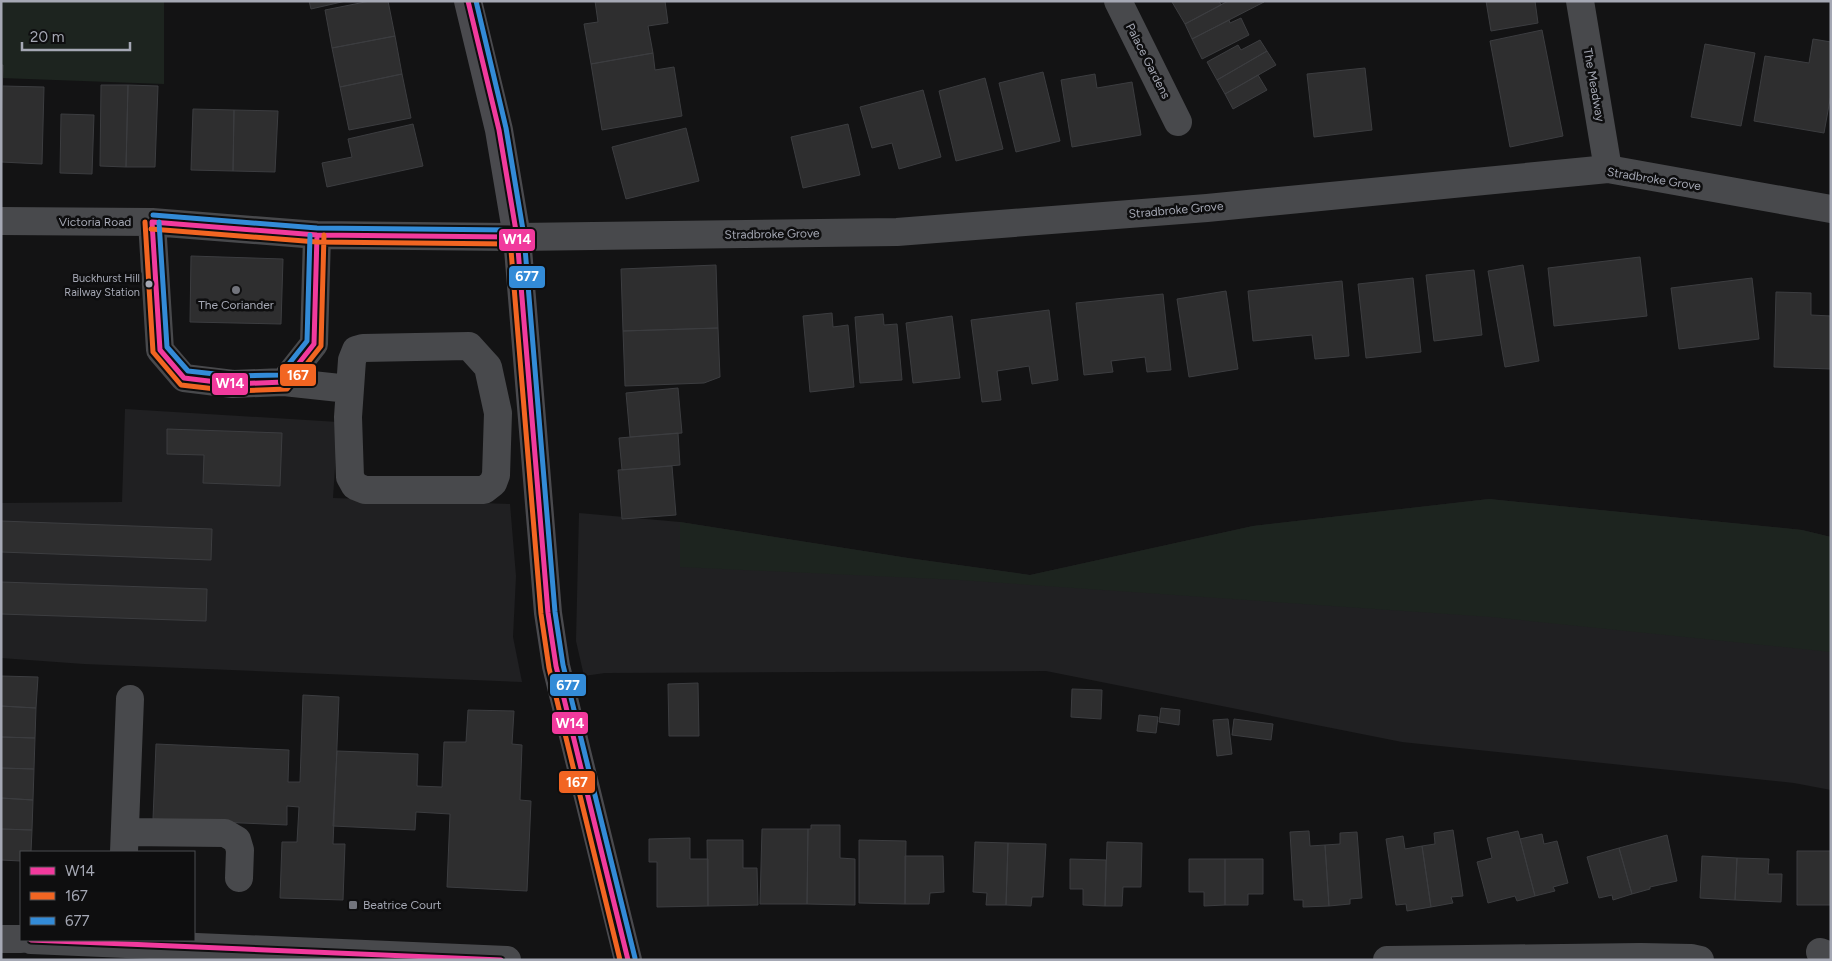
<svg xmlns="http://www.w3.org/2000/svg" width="1832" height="961" font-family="Figtree,sans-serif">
	<rect width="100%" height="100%" fill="#131314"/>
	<!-- built -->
	<path fill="#202022" d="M125 409 338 422 333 498 510 504 516 576 513 637 522 682 84 664 1 658V503L122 502Z
		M1489 499 1802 530 1831 537V790L1794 783 1402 742 1046 671 605 673 584 676 576 641 579 513 680 522 908 558 1030 575 1253 526Z"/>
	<!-- green -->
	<path fill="#1d241f" d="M1 1H164V84L1 78Z
		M1489 499 1802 530 1831 537V652L1491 617 959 580 680 567V522L908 558 1030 575 1253 526Z"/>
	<!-- building -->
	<path fill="#2e2e2f" stroke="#3c3d40" d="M309 1H346L311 9Z
		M370 1H388L395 36 332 48 325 10Z
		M595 1H665L668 23 648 26 653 53 591 64 584 24 598 22Z
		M1173 1H1219L1221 5 1185 24 1172 2Z
		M1228 1 1264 2 1192 39 1185 24Z
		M1486 1H1535L1538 23 1491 31Z
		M1241 18 1249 35 1202 59 1192 39 1229 20 1230 23Z
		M1542 30 1563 136 1510 147 1490 41Z
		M395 36 402 74 340 87 332 48Z
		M1813 39 1831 42V94L1824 133 1754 121 1765 56 1809 63Z
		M1260 40 1267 51 1217 80 1207 62 1238 45 1241 50Z
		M1705 44 1755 53 1741 126 1691 117Z
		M1267 51 1276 65 1225 94 1217 80Z
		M653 53 655 70 674 67 682 116 602 130 591 64Z
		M1 65H3L1 128Z
		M1365 68 1372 130 1314 137 1307 74Z
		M1043 72 1060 141 1016 152 999 83Z
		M402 74 411 118 349 130 340 87Z
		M1095 74 1097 88 1132 82 1141 135 1072 147 1061 80Z
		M1258 75 1267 90 1233 109 1225 94Z
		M985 78 1003 149 956 161 939 91Z
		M101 85H128L126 167 100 166Z
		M128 85 158 86 155 167H126Z
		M2 86 44 87 42 164 1 162Z
		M923 90 941 157 899 169 892 143 872 148 860 107Z
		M193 109 234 110 233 171 191 170Z
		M234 110 278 111 275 172 233 171Z
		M61 114 94 115 92 174 60 173Z
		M413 124 423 166 327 187 322 163 352 157 348 139Z
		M848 124 860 175 803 188 791 137Z
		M686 128 699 181 626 199 612 147Z
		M191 256 283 259 281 324 190 322Z
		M1640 257 1647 316 1554 326 1548 268Z
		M716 265 718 328 623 331 621 269Z
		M1523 265 1539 361 1505 367 1488 271Z
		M1474 270 1482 335 1434 341 1426 275Z
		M1413 278 1421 352 1366 358 1358 284Z
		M1752 278 1759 339 1679 349 1671 288Z
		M1342 281 1349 356 1315 359 1312 335 1253 341 1248 291Z
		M1226 291 1238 369 1189 377 1177 299Z
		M1776 292 1811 293V315L1831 316V369L1774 367Z
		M1163 294 1171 370 1147 372 1145 357 1111 361 1113 372 1084 375 1076 303Z
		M1049 310 1058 380 1032 384 1029 366 997 371 1001 400 982 402 971 320Z
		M832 313 833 327 848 325 854 387 810 392 803 316Z
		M883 314 884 325 897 324 902 380 860 383 855 317Z
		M952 316 960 378 913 383 906 323Z
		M718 328 720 377 704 383 625 386 623 331Z
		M678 388 682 433 630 437 626 393Z
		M167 429 282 433 280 486 203 483 204 455 167 454Z
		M678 433 680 465 622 470 619 438Z
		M672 466 676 515 622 519 618 470Z
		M1 521 212 529 211 560 1 552Z
		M1 582 207 589 206 621 1 614Z
		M1 676 38 677 36 708 1 706Z
		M698 683 699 736H669L668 684Z
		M1072 689 1102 690 1101 719 1071 717Z
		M303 695 339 697 333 844H345L343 900 280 898 282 842H297L299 807 287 806V825L153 819 156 744 289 750 288 782H300Z
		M1 706 36 708 35 738 1 737Z
		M1161 708 1180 710 1179 725 1159 722Z
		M468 710 514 711 512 744 522 745 520 800 531 801 527 891 447 887 450 814 416 812 415 830 333 826 337 751 418 754 417 786 442 787 444 742H466Z
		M1139 715 1158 717 1156 733 1137 731Z
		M1228 719 1232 754 1217 756 1213 720Z
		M1234 719 1273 724 1271 740 1232 735Z
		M1 737 35 738 34 769 1 768Z
		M1 768 34 769 33 800 1 798Z
		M1 798 33 800 32 830 1 829Z
		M811 825H840V858L855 859V905L807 904 808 829H811Z
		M1 829 32 830 31 852H21V861L1 860Z
		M762 829H808L807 904H760Z
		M1453 830 1463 896 1451 897 1453 903 1431 907 1422 846 1435 844 1434 833Z
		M1309 831 1310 846 1325 845 1329 906 1303 907V900H1294L1290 832Z
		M1518 831 1535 896 1517 901 1515 896 1488 903 1477 862 1492 858 1487 838Z
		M1357 832 1362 898 1350 899V904L1329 906 1325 845 1340 844V833Z
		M1542 834 1544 844 1557 841 1568 883 1553 887 1555 891 1535 896 1520 839Z
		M1667 835 1677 881 1650 887V889L1632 894 1619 848Z
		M1403 836 1405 849 1422 846 1431 907 1407 911 1406 904 1396 905 1386 839Z
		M690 838V859H708V906L657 907V862H649V839Z
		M707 840H743V868H757L758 905 708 906Z
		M859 840 906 841 905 904 859 903Z
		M975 842 1008 843 1006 905H986L987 893 973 892Z
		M1107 842 1142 843 1141 887H1123L1122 906H1105Z
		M1008 843 1046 844 1043 897H1032L1031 906 1006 905Z
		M1619 848 1632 894 1613 900 1612 895 1599 898 1587 857Z
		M1797 851H1831V905H1797Z
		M905 856H943L944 892 930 893 929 904H905Z
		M1702 856 1737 858 1735 900 1700 898Z
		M1737 858 1769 859 1768 874H1782L1781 902 1735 900Z
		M1070 859 1106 860 1105 906 1083 905V889H1070Z
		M1189 859H1225V905L1204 906V892H1189Z
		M1225 859H1263V894H1248V905H1225Z"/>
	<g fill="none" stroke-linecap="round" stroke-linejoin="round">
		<!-- minor -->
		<path stroke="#48494c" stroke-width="28" d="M1118 1 1178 122
			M1580 1 1608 169
			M1 221 152 222 317 235 517 237 897 232 1207 208 1608 169 1831 209
			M152 222 160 350 184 378 233 384 284 382 314 344 317 235
			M469 346 488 367 498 413 496 475 493 483 484 490H365L355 486 350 477 348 417 352 360 356 350 363 348Z
			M284 382 349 389
			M125 832 225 833 237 840 240 850 239 878
			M124 852 130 699
			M1 939H21
			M31 940 507 960
			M1820 952 1831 956
			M1387 960 1641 957 1691 958 1700 960"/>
		<!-- major -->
		<path stroke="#4a4a4e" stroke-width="28" d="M468 1 499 130 517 237 548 613 556 666 628 960"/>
		<defs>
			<path id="bus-1" d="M468 1 499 130 517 237 548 613 556 666 628 960
				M152 222 160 350 184 378 233 384 284 382 314 344 317 235
				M152 222 317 235 517 237
				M31 940 501 960"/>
			<path id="bus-2" d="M145 222 153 352 181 385 233 391 287 389 321 346 324 235
				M151 229 317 242 517 244
				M510 238 541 614 549 668 620 960"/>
			<path id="bus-3" d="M476 1 506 128 524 236 555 612 563 665 635 958
				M153 215 317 228 517 230
				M159 222 167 347 188 371 233 376 280 375 307 341 310 235"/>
		</defs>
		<!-- bus-1 casing -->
		<use href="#bus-1" stroke="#0e0e0f" stroke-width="9"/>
		<!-- bus-2 casing -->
		<use href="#bus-2" stroke="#0e0e0f" stroke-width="9"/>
		<!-- bus-3 casing -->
		<use href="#bus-3" stroke="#0e0e0f" stroke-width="9"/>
		<!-- bus-1 -->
		<use href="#bus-1" stroke="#f13a9d" stroke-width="5"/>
		<!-- bus-2 -->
		<use href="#bus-2" stroke="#f26522" stroke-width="5"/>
		<!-- bus-3 -->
		<use href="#bus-3" stroke="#338bd7" stroke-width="5"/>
	</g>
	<!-- markers -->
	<circle fill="#a5a8b4" stroke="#0e0e0f" stroke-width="2" cx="149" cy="284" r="4.5"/>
	<g fill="#72747c" stroke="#0e0e0f" stroke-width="2">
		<circle cx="236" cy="290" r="5"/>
		<rect x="348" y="900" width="10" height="10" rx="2.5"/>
	</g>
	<g text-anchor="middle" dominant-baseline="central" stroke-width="5" stroke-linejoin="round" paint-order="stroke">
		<!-- bus labels -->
		<g font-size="11" fill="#a5a8b4" stroke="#0e0e0f" text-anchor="end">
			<text x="140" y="278">Buckhurst Hill<tspan x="140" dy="14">Railway Station</tspan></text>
		</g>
		<!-- street labels -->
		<g font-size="12" fill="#a5a8b4" stroke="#0e0e0f">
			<text transform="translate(1148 61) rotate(63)">Palace Gardens</text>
			<text transform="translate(1594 85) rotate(80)">The Meadway</text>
			<text transform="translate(1654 179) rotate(9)">Stradbroke Grove</text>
			<text transform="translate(1176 210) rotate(-5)">Stradbroke Grove</text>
			<text x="95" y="222">Victoria Road</text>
			<text transform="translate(772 234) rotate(-1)">Stradbroke Grove</text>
		</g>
		<!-- poi labels -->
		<g font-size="12" fill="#a5a8b4" stroke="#0e0e0f">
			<text x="236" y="305">The Coriander</text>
			<text x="363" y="905" text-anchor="start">Beatrice Court</text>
		</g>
	</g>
	<g stroke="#0e0e0f" stroke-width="2">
		<rect x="498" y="228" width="38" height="24" rx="5" fill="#f13a9d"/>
		<rect x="508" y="265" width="38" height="24" rx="5" fill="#338bd7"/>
		<rect x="279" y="363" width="38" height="24" rx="5" fill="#f26522"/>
		<rect x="211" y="372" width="38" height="24" rx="5" fill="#f13a9d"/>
		<rect x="549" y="673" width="38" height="24" rx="5" fill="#338bd7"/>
		<rect x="551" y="711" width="38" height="24" rx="5" fill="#f13a9d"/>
		<rect x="558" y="770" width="38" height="24" rx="5" fill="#f26522"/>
	</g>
	<g font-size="14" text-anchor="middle" font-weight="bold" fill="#fff">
		<text x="517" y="244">W14</text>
		<text x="527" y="281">677</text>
		<text x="298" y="380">167</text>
		<text x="230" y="388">W14</text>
		<text x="568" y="690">677</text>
		<text x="570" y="728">W14</text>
		<text x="577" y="787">167</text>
	</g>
	<!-- border -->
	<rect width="1832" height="961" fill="none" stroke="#a5a8b4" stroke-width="5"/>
	<!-- legend -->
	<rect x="20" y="851" width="175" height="90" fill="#0e0e0f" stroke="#4a4c51"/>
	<rect x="30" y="867" width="25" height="8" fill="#f13a9d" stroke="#4a4c51"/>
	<text x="65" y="876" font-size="15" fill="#a5a8b4">W14</text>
	<rect x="30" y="892" width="25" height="8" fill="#f26522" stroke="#4a4c51"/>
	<text x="65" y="901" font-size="15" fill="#a5a8b4">167</text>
	<rect x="30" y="917" width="25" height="8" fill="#338bd7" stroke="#4a4c51"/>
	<text x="65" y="926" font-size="15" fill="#a5a8b4">677</text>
	<!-- scale -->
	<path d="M22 42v8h108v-8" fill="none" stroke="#a5a8b4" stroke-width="2.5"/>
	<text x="30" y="42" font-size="15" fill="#a5a8b4" stroke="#0e0e0f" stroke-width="4" paint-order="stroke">20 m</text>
</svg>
